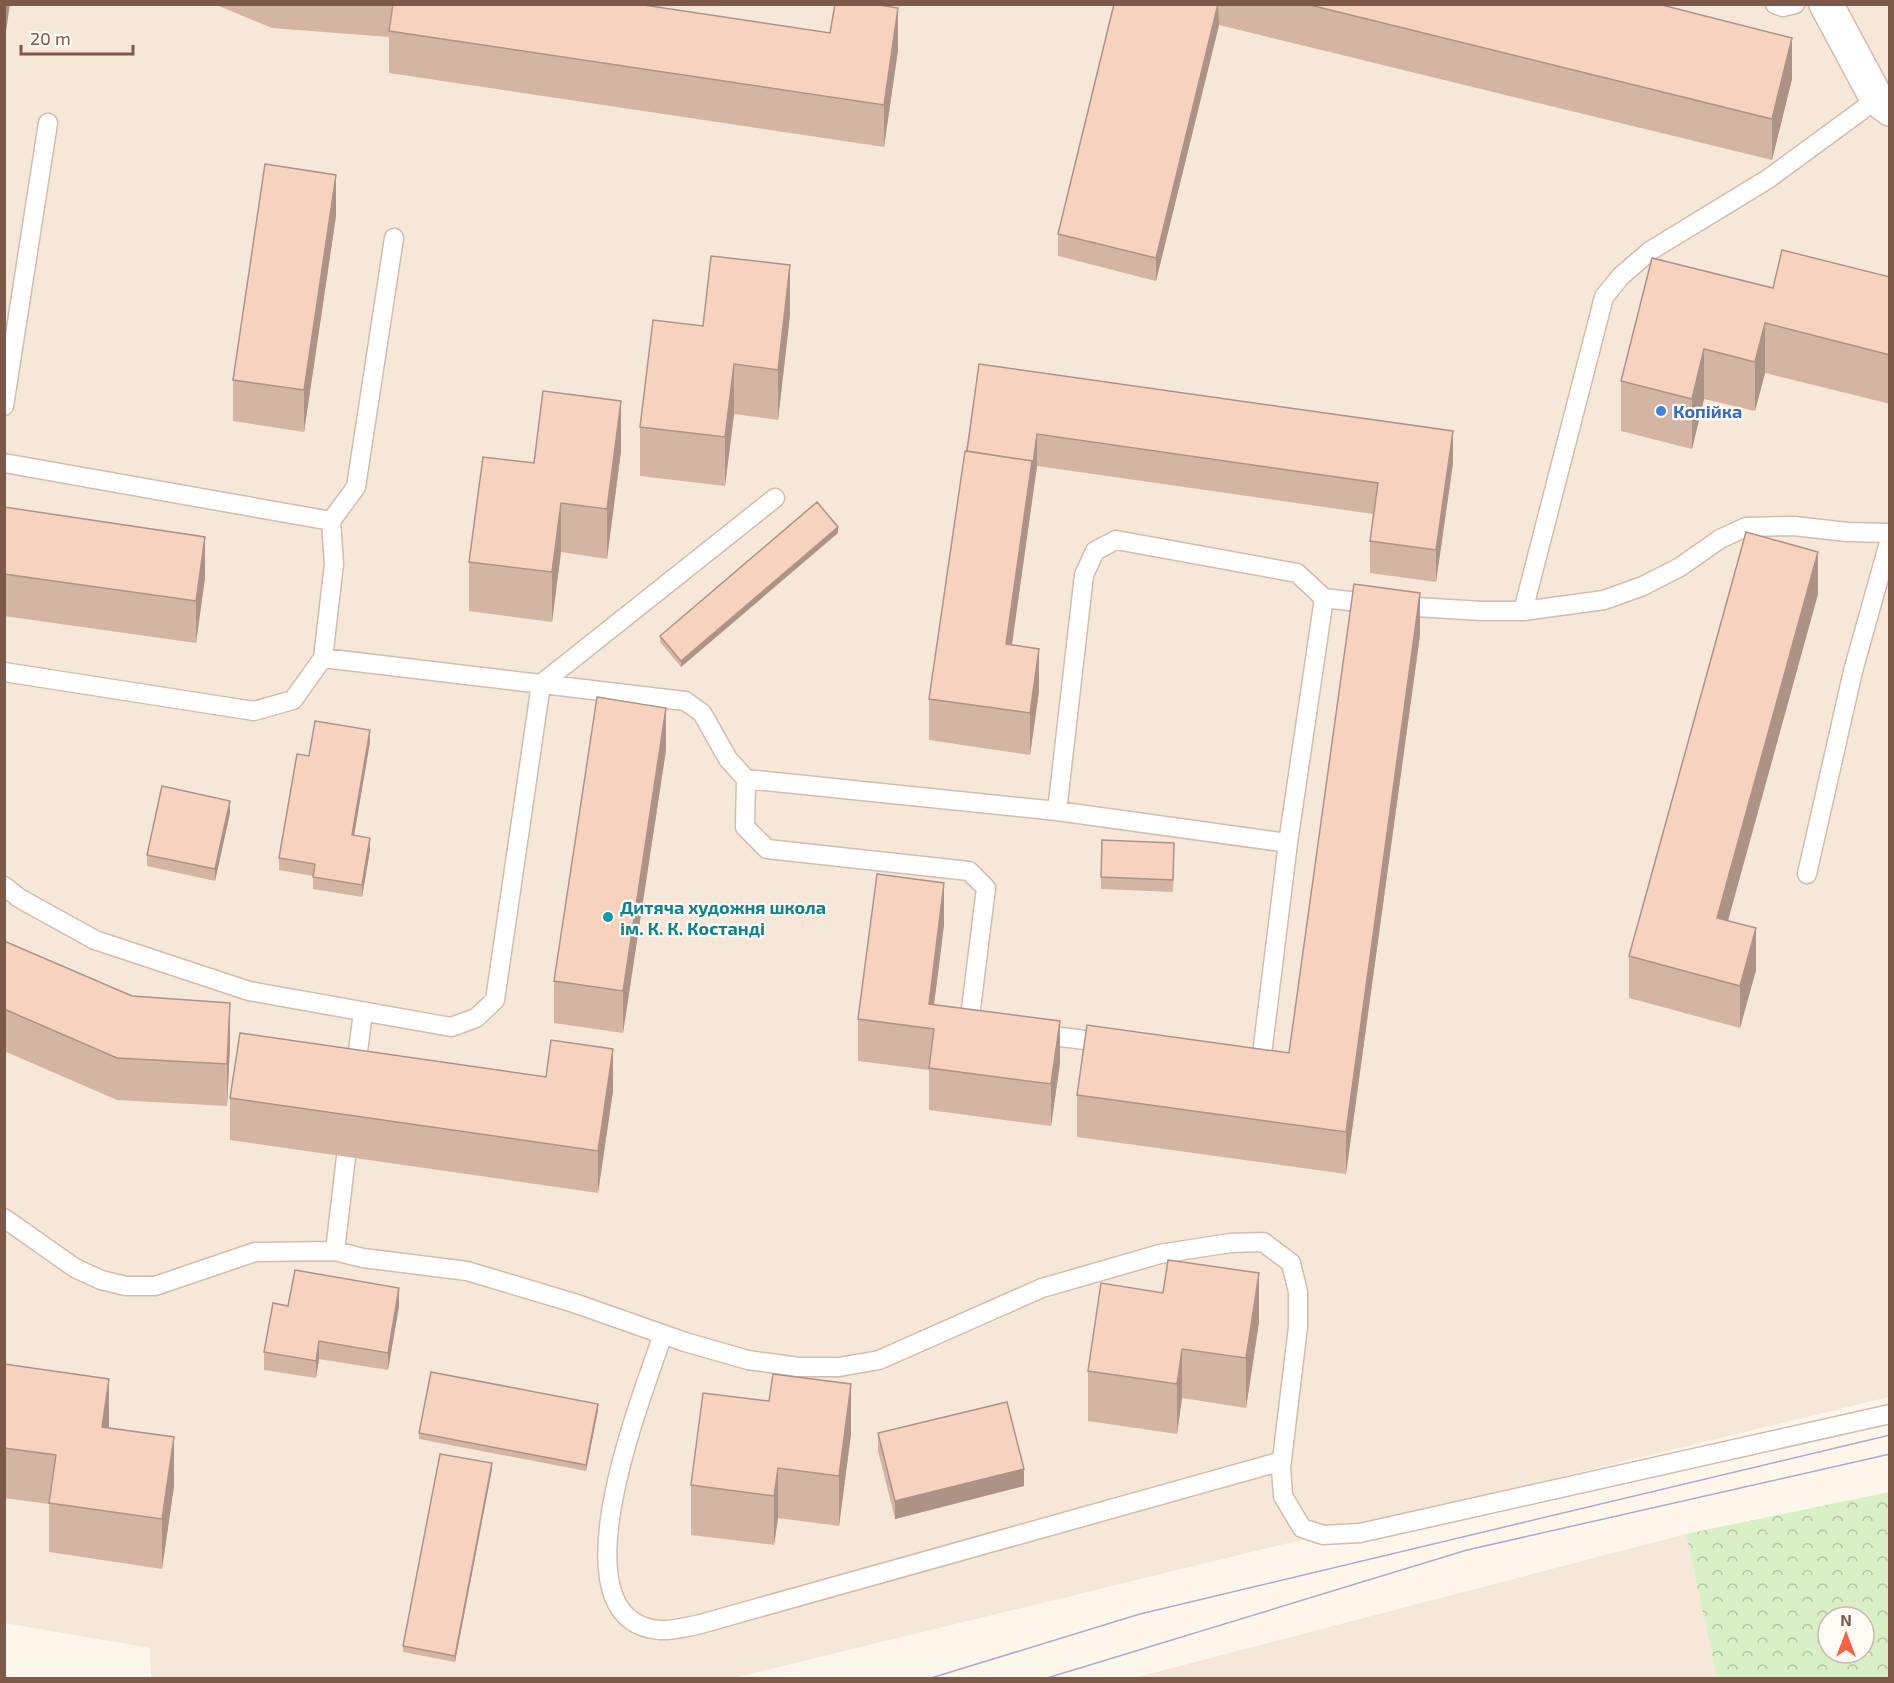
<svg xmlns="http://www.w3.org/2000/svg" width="1894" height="1683" font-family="'Exo 2',sans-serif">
	<defs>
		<pattern id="forest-crowns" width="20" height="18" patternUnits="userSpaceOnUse" patternTransform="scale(1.5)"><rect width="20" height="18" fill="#d9efc6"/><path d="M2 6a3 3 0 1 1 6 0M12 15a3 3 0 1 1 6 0" fill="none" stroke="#b5c5a3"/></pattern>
	</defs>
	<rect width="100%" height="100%" fill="#fef6ea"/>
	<!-- residential -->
	<path fill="#f7e7d8" d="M4 5H1889V1397L733 1678H151L150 1648 5 1623Z
		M1686 1534 1717 1678H1134Z"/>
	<!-- forest -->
	<path fill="url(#forest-crowns)" fill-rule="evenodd" d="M1889 1492V1678H1717L1686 1534ZM1828 1617H1864V1653H1828Z"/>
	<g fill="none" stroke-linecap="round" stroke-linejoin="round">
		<defs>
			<path id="service" d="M1775 4 1783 7 1795 4
				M4 406 48 123
				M4 463 331 521 334 564 323 658 293 700 254 711 4 672
				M331 521 356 487 394 238
				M1523 611 1604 297 1621 276 1650 251 1768 179 1877 99
				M323 658 685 701 702 713 728 759 746 779 1057 811 1288 843 1324 598
				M746 779 745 827 767 849 969 871 986 888 969 1025 976 1026
				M1057 811 1084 575 1095 551 1116 540 1297 573 1324 598 1383 605 1482 611H1523L1604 600 1643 586 1680 567 1720 539 1746 527 1794 526 1847 532 1890 533
				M1807 874 1853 671 1890 539
				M4 886 19 898 95 940 249 991 451 1027 476 1018 495 1000 541 684 775 498
				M1036 1034 1110 1043
				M1250 1061 1261 1062 1288 843
				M355 1075 363 1012
				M4 1218 75 1268 101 1280 126 1286H155L255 1252 335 1251 363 1258 467 1271 574 1303 685 1342 748 1360 798 1367H839L879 1360 1042 1288 1160 1254 1230 1243 1263 1242 1291 1263 1298 1292V1327L1281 1468 1283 1496 1302 1528 1323 1535 1360 1533 1890 1414
				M335 1251 346 1157
				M663 1334C645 1390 549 1622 660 1630 672 1631 685 1627 697 1625L1282 1461"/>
			<path id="minor" d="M1826 4 1877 99 1890 109"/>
		</defs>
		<!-- service casing -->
		<use href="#service" stroke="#d3bcad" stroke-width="21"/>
		<!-- minor casing -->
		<use href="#minor" stroke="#d3bcad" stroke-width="36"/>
		<!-- service -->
		<use href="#service" stroke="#fff" stroke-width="18"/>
		<!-- minor -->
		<use href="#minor" stroke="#fff" stroke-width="33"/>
		<!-- tram -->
		<path stroke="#b8a5cc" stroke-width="1.5" d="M931 1678 1140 1614 1890 1435
			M1047 1678 1467 1550 1890 1454"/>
	</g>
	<!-- wall -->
	<path fill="#d4b5a4" d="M214 4H637L898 50 884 147 389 73V37L272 28Z
		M1114 4H1658L1792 79 1772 160 1219 25 1156 281 1058 256V234Z
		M336 216 304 432 233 421V380Z
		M1890 277V404L1765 373 1755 411 1704 399 1692 449 1621 431V381L1773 288Z
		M790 315 778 420 734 414 725 486 640 476V427L703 326Z
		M979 364 1453 463 1436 582 1370 573V541L1373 514 1037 466 1012 645 1039 691 1030 755 929 740V699Z
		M621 451 607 559 561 552 552 622 469 611V562L534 463Z
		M4 507 205 578 196 643 4 616Z
		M838 533 681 667 660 642V636Z
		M1818 594 1728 921 1756 970 1740 1028 1629 998V956Z
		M1420 635 1346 1174 1077 1137V1095L1289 1053Z
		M370 742 354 836 370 850 362 897 313 889V876L279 870V858L309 756Z
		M666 750 623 1033 554 1023V981Z
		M230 813 215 881 147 866V855Z
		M1174 854 1173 892 1101 889V877Z
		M944 925 934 1005 1060 1063 1051 1126 929 1110V1070L858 1061V1019Z
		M4 941 230 1045 227 1106 117 1100 4 1051Z
		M613 1091 598 1193 230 1140V1098Z
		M288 1306H399L388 1370 319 1359 316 1378 264 1370V1352Z
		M1259 1322 1246 1408 1182 1398 1177 1434 1088 1421V1371Z
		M4 1364 109 1428 174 1486 162 1569 49 1552V1504L4 1498Z
		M598 1410 586 1471 419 1439V1433Z
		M878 1433 1024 1486 895 1519 878 1451Z
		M851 1434 839 1526 778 1518 774 1545 691 1535V1485Z
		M492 1469 455 1662 403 1652V1646Z"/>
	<!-- shaded-wall -->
	<path fill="#ad9386" d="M4 4H10L4 45Z
		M1218 4 1219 25 1156 281V258Z
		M898 8V50L884 147V105Z
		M1792 38V79L1772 160V119Z
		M336 175V216L304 432V390Z
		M790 265V315L778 420V370Z
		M1765 323V373L1755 411V362Z
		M1704 349V399L1692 449V399Z
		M734 364V414L725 486V437Z
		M621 401V451L607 559V509Z
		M1453 431V463L1436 582V550Z
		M1037 434V466L1006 686V644L1032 461Z
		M561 503V552L552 622V572Z
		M838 527V533L681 667V661Z
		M205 537V578L196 643V601Z
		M1818 552V594L1717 960V918Z
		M1420 593V635L1346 1174V1132Z
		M1039 649V691L1030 755V713Z
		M666 708V750L623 1033V991Z
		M370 730V742L352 847V835Z
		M230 801V813L215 881V869Z
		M370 838V850L362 897V885Z
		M944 883V925L931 1028 929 1004Z
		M1756 928V970L1740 1028V986Z
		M230 1003V1045L227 1106V1064Z
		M1060 1021V1063L1051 1126V1084Z
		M613 1049V1091L598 1193V1151Z
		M1259 1273V1322L1246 1408V1358Z
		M399 1288V1306L388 1370V1353Z
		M319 1341V1359L316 1378V1361Z
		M1182 1349V1398L1177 1434V1384Z
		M109 1379V1428L102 1427Z
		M851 1384V1434L839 1526V1476Z
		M598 1404V1410L586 1471V1465Z
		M174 1437V1486L162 1569V1519Z
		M492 1463V1469L455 1662V1656Z
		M778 1468V1518L774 1545V1496Z
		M1024 1469V1486L895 1519V1501Z"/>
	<!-- building -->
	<path fill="#f7d2bf" stroke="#ad9386" stroke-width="1.5" d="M393 4H637L830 33 835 4H873L898 8 884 105 389 31Z
		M1114 4H1218L1156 258 1058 234Z
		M1306 4H1658L1792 38 1772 119Z
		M265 164 336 175 304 390 233 380Z
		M1782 250 1890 277V355L1765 323 1755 362 1704 349 1692 399 1621 381 1652 258 1773 288Z
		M711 256 790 265 778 370 734 364 725 437 640 427 653 320 703 326Z
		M979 364 1453 431 1436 550 1370 541 1378 483 1037 434 1032 471V461L967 451Z
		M543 391 621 401 607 509 561 503 552 572 469 562 483 457 534 463Z
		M965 451 1032 461 1006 644 1039 649 1030 713 929 699Z
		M817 502 838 527 681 661 660 636Z
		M4 507 205 537 196 601 4 574Z
		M1746 532 1818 552 1717 918 1756 928 1740 986 1629 956Z
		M1354 584 1420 593 1346 1132 1077 1095 1087 1025 1289 1053Z
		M597 697 666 708 623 991 554 981Z
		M315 721 370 730 352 835 370 838 362 885 313 877 315 864 279 858 297 754 309 756Z
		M162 786 230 801 215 869 147 855Z
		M1102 840 1174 843 1173 880 1101 877Z
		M877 874 944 883 929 1004 1060 1021 1051 1084 929 1068 934 1029 858 1019Z
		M4 941 132 996 230 1003 227 1064 117 1058 4 1009Z
		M240 1033 546 1077 551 1040 613 1049 598 1151 230 1098Z
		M1168 1260 1259 1273 1246 1358 1182 1349 1177 1384 1088 1371 1101 1283 1163 1293Z
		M295 1270 399 1288 388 1353 319 1341 316 1361 264 1352 273 1303 288 1306Z
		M4 1364 109 1379 102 1427 174 1437 162 1519 49 1503 56 1455 4 1448Z
		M431 1372 598 1404 586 1465 419 1433Z
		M773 1374 851 1384 839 1476 778 1468 774 1496 691 1485 703 1393 769 1401Z
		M1007 1402 1024 1469 895 1501 878 1433Z
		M440 1454 492 1463 455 1656 403 1646Z"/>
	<!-- markers -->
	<circle fill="#3f7fe0" stroke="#fffaf3" stroke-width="2" cx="1661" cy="411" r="6"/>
	<circle fill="#0f9aa8" stroke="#fffaf3" stroke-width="2" cx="608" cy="917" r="6"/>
	<g text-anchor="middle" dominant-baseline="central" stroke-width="4.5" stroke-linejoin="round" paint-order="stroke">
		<!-- shop labels -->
		<g font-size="18" font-weight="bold" fill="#366cbe" stroke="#fffaf3" text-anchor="start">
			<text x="1673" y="411">Копійка</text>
		</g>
		<!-- culture labels -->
		<g font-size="18" font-weight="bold" fill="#0d838f" stroke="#fffaf3" text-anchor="start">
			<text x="620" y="907">Дитяча художня школа<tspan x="620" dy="21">ім. К. К. Костанді</tspan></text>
		</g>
	</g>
	<!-- border -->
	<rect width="1894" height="1683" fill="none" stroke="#7d5949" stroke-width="12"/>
	<!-- north arrow -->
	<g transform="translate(1846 1635)"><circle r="28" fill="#fffaf3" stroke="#cbbaaf" stroke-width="1.5"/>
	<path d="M0-4.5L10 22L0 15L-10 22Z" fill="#f36245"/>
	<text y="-9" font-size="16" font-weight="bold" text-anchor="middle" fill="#7d5949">N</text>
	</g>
	<!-- scale -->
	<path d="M21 45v9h112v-9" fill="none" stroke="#7d5949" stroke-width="3"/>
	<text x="30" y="45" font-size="18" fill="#7d5949" stroke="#fffaf3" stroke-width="4.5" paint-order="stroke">20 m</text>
</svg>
